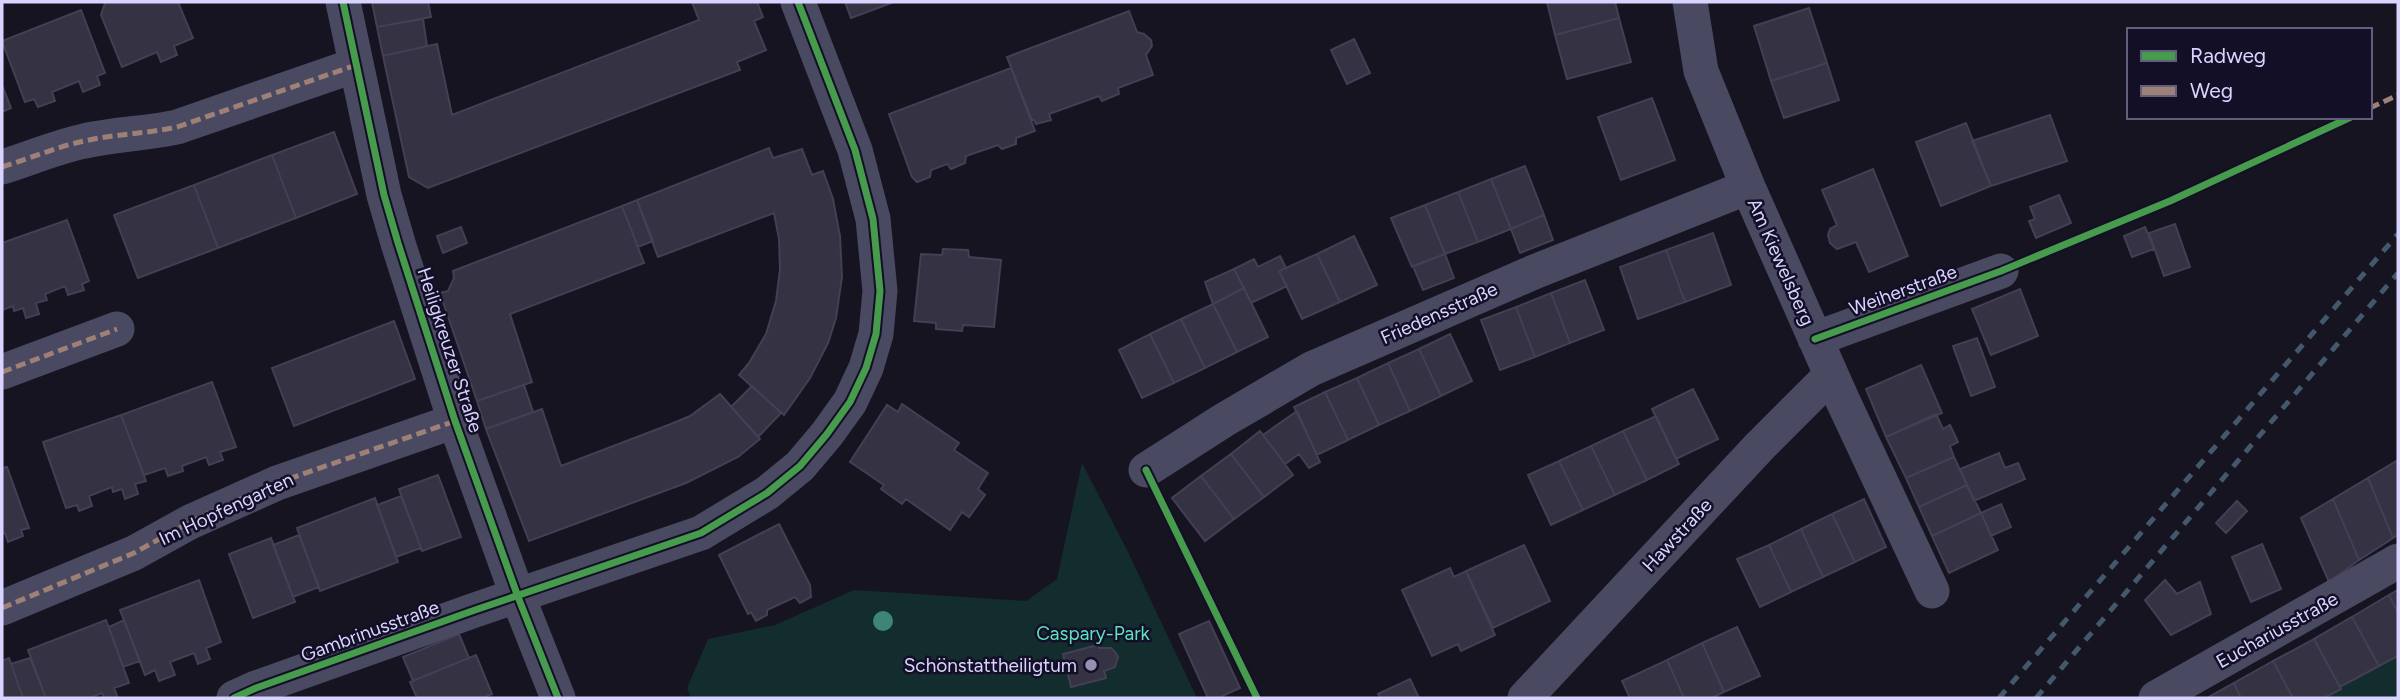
<svg xmlns="http://www.w3.org/2000/svg" width="2400" height="700" font-family="Figtree,sans-serif">
	<rect width="100%" height="100%" fill="#161421"/>
	<!-- green -->
	<path fill="#132c2d" d="M1082 463 1127 550 1197 698H691L687 688 708 639 775 625 854 590 1026 601 1057 579Z
		M2398 656V698H2324L2341 689 2340 687Z"/>
	<!-- building -->
	<path fill="#343243" stroke="#433f54" stroke-width="2" d="M108 2H178L193 38 174 46 177 55 161 62 157 52 122 67 101 15 105 3Z
		M372 2H428L431 17 377 27Z
		M692 2H757L763 17 754 21 766 50 737 62 740 70 428 188 409 177 383 56 437 44 452 115 699 20Z
		M845 2H894L851 18Z
		M1547 2H1615L1619 18 1555 35Z
		M1809 8 1827 63 1771 81 1754 26Z
		M81 10 105 73 97 76 100 85 83 92 79 81 52 92 55 101 38 107 34 99 25 102 2 41Z
		M1129 11 1137 32 1144 34 1151 40 1152 46 1146 55 1153 75 1118 88 1119 94 1102 101 1099 96 1049 114 1051 120 1036 124 1034 120H1032L1007 57Z
		M1619 18 1631 62 1567 79 1555 35Z
		M423 19 427 46 383 56 377 27Z
		M1354 39 1370 73 1347 84 1331 50Z
		M1827 63 1839 100 1784 118 1771 81Z
		M1011 68 1035 131 1016 138V144L1002 149 998 145 966 156 965 163 951 169 947 164 931 170 930 177 917 182 912 177 889 114Z
		M2 85 11 108 2 112Z
		M1652 98 1675 160 1621 180 1598 117Z
		M2050 115 2067 161 1991 186 1972 141Z
		M1966 123 1991 186 1941 206 1916 142Z
		M334 132 357 194 296 218 272 155Z
		M769 148 773 158 802 149 812 175 823 171 833 199 840 236 842 277 836 318 828 343 810 378 784 415 739 375 749 363 766 334 776 301 780 269 779 239 774 213 658 257 637 200Z
		M272 155 296 218 218 248 194 185Z
		M1525 166 1544 215 1511 229 1491 179Z
		M1873 169 1908 256 1869 272 1856 242 1837 249 1830 243 1828 235 1830 229 1837 225 1822 190Z
		M1491 179 1511 229 1478 242 1458 192Z
		M194 185 218 248 138 278 114 215Z
		M1458 192 1478 242 1445 254 1425 205Z
		M2059 195 2071 223 2036 238 2029 221 2035 219 2030 207Z
		M637 200 653 241 638 247 622 206Z
		M1425 205 1445 254 1412 267 1391 218Z
		M622 206 644 263 510 314 532 382 477 401 440 293 448 291 454 278 453 271Z
		M1544 215 1553 240 1520 253 1511 229Z
		M67 220 89 281 82 284 84 290 68 295 65 286 45 294 47 300 36 303 39 314 26 318 23 308 14 311 13 306 2 310V243Z
		M2175 224 2190 267 2164 276 2149 233Z
		M461 227 467 243 443 253 437 236Z
		M2145 227 2154 249 2132 257 2124 236Z
		M1713 233 1731 285 1685 302 1666 250Z
		M1354 236 1377 285 1340 302 1317 254Z
		M943 249 968 250 969 257 1001 260 994 327 963 325 962 331 936 329V323L914 321 921 254 942 255Z
		M1666 250 1685 302 1638 319 1620 267Z
		M1317 254 1340 302 1302 319 1279 271Z
		M1445 254 1454 278 1423 290 1413 266Z
		M1280 256 1286 268 1279 271 1287 286 1251 303 1234 269 1254 259 1258 267Z
		M1234 269 1244 288 1213 304 1205 282Z
		M1585 280 1604 330 1570 343 1551 293Z
		M1244 288 1268 337 1237 352 1213 304Z
		M2020 289 2038 336 1991 355 1972 309Z
		M1551 293 1570 343 1535 357 1516 307Z
		M1213 304 1237 352 1205 368 1181 319Z
		M1516 307 1535 357 1500 370 1481 320Z
		M1181 319 1205 368 1174 383 1150 334Z
		M394 321 415 379 294 426 272 368Z
		M1150 334 1174 383 1142 398 1119 350Z
		M1450 334 1472 381 1441 396 1419 349Z
		M1977 338 1995 387 1971 396 1953 346Z
		M1419 349 1441 396 1410 411 1388 363Z
		M1388 363 1410 411 1379 425 1357 378Z
		M1921 365 1942 413 1886 437 1866 389Z
		M1357 378 1379 425 1348 440 1325 392Z
		M212 382 236 447 220 452 223 460 209 465 206 457 182 466 183 471 168 476 165 468 144 475 121 415Z
		M524 385 533 412 486 429 477 401Z
		M752 386 781 413 758 437 731 407Z
		M1693 389 1718 439 1676 459 1652 409Z
		M1325 392 1348 440 1317 455 1294 407Z
		M720 394 760 439 738 457 686 483 529 541 486 429 542 409 561 466 671 424 690 416Z
		M902 404 959 443 954 450 988 473 978 489 985 495 969 517 962 512 950 530 906 499 902 504 881 489 884 485 850 462 887 405 898 412Z
		M1297 411 1320 462 1309 468 1299 454 1285 464 1263 435Z
		M1936 414 1943 429 1950 425 1958 442 1950 446 1954 457 1906 478 1886 437Z
		M121 415 146 481 135 484 138 494 125 499 122 489 113 492 112 487 89 496 92 506 79 511 77 505 66 508 43 442Z
		M1656 416 1679 464 1647 480 1623 431Z
		M1260 431 1293 475 1264 497 1231 454Z
		M1623 431 1647 480 1615 495 1591 446Z
		M1591 446 1615 495 1583 510 1559 461Z
		M1999 453 2005 468 2018 463 2025 479 1974 501 1960 469Z
		M1231 454 1264 497 1234 519 1201 476Z
		M1954 457 1967 485 1919 507 1906 478Z
		M2398 460V535L2393 538 2368 478Z
		M1559 461 1583 510 1551 525 1528 475Z
		M7 467 29 528 21 530 23 536 8 542 5 533 2 534V468Z
		M438 475 461 537 422 551 399 489Z
		M1201 476 1234 519 1205 541 1172 498Z
		M2368 478 2393 538 2359 560 2333 499Z
		M1967 485 1981 513 1932 536 1919 507Z
		M401 496 421 548 396 557 377 505Z
		M375 498 398 562 320 591 297 528Z
		M1864 499 1886 547 1855 562 1832 514Z
		M2333 499 2359 560 2329 582 2301 518Z
		M2237 501 2247 511 2226 533 2216 523Z
		M2001 504 2011 527 1991 536 1981 513Z
		M1981 513 1998 550 1949 573 1932 536Z
		M1832 514 1855 562 1823 577 1801 529Z
		M779 524 810 585 811 597 800 603 795 597 767 610V615L756 621 751 612 748 614 719 555Z
		M1801 529 1823 577 1791 592 1769 545Z
		M299 535 319 587 293 597 273 545Z
		M271 538 295 602 253 618 229 554Z
		M2262 544 2281 589 2251 602 2232 557Z
		M1524 545 1550 601 1493 628 1466 571Z
		M1769 545 1791 592 1760 607 1737 559Z
		M1450 568 1454 577 1466 571 1495 635 1461 651 1458 644 1432 656 1402 590Z
		M199 580 221 642 206 648 210 659 198 664 194 653 170 662 175 675 159 681 155 670 145 675 120 610Z
		M2165 580 2177 594 2200 582 2211 614 2171 635 2145 600Z
		M2398 590V613L2389 595Z
		M2389 595 2398 613V656L2379 666 2352 617Z
		M2352 617 2379 666 2340 687 2314 639Z
		M106 620 129 683 114 688 118 698H104L102 693 89 698H46L28 650Z
		M124 620 140 661 123 667 109 627Z
		M1209 621 1240 688 1218 698H1208L1179 634Z
		M1737 627 1760 676 1724 692 1702 643Z
		M459 634 469 658 413 681 403 657Z
		M2314 639 2341 689 2324 698H2293L2273 661Z
		M1702 643 1724 692 1712 698H1684L1667 660Z
		M1098 645 1099 648H1111L1115 652 1118 657 1115 667 1104 671 1106 678 1071 687 1063 654Z
		M476 655 492 694 483 698H417L410 682Z
		M9 658 11 664 23 698H2V661Z
		M30 658 46 698H23L11 664Z
		M1667 660 1684 698H1630L1622 681Z
		M2273 661 2293 698H2241L2234 683Z
		M1410 679 1419 698H1381L1378 694Z
		M2234 683 2241 698H2207Z"/>
	<g fill="none" stroke-linecap="round" stroke-linejoin="round">
		<!-- minor -->
		<path stroke="#4a4962" stroke-width="35" d="M343 2 384 195 398 243 455 421 518 597 558 698
			M1690 2 1701 71 1748 187 1842 399 1932 591
			M2 167C28 159 54 148 80 142 112 134 145 134 177 127L356 65
			M1815 339 2001 271
			M2 372 117 329
			M1146 470 1224 420 1311 369 1534 272 1748 187
			M2 608 134 553 190 522 277 483 455 421
			M234 698 256 688 475 610 701 533 767 493 800 466 827 434 850 402 866 368 876 334 880 291 873 219 855 150 798 2
			M1525 698 1760 446 1831 375
			M2156 698 2398 561"/>
		<!-- rail -->
		<path stroke="#43596b" stroke-width="5" stroke-dasharray="10 9" stroke-linecap="butt" d="M1999 698 2398 234
			M2036 698 2398 273"/>
		<!-- quiet -->
		<path stroke="#9e8076" stroke-width="5" stroke-dasharray="10 5" stroke-linecap="butt" d="M2370 108 2398 95
			M2 167C28 159 54 148 80 142 112 134 145 134 177 127L356 65
			M2 372 117 329
			M2 608 134 553 190 522 277 483 455 421"/>
		<defs>
			<path id="cycleway" d="M343 2 384 195 398 243 455 421 518 597 558 698
				M1815 339 2001 271 2170 201 2351 117
				M1146 470 1257 698
				M234 698 256 688 475 610 701 533 767 493 800 466 827 434 850 402 866 368 876 334 880 291 873 219 855 150 798 2"/>
		</defs>
		<!-- cycleway casing -->
		<use href="#cycleway" stroke="#130f26" stroke-width="11"/>
		<!-- cycleway -->
		<use href="#cycleway" stroke="#469c4c" stroke-width="7"/>
	</g>
	<!-- trees -->
	<circle fill="#3e8478" cx="883" cy="621" r="10"/>
	<!-- markers -->
	<circle fill="#9591b1" stroke="#130f26" stroke-width="2.5" cx="1091" cy="665" r="7"/>
	<g text-anchor="middle" dominant-baseline="central" stroke-width="5" stroke-linejoin="round" paint-order="stroke">
		<!-- street labels -->
		<g font-size="19" fill="#d9d4ff" stroke="#130f26">
			<text transform="translate(1781 262) rotate(66)">Am Kiewelsberg</text>
			<text transform="translate(1903 290) rotate(-20)">Weiherstraße</text>
			<text transform="translate(1439 313) rotate(-24)">Friedensstraße</text>
			<text transform="translate(450 350) rotate(72)">Heiligkreuzer Straße</text>
			<text transform="translate(226 509) rotate(-25)">Im Hopfengarten</text>
			<text transform="translate(1677 535) rotate(-47)">Hawstraße</text>
			<text transform="translate(2277 630) rotate(-29)">Euchariusstraße</text>
			<text transform="translate(370 631) rotate(-20)">Gambrinusstraße</text>
		</g>
		<!-- park labels -->
		<g font-size="19" fill="#5fe0c0" stroke="#130f26">
			<text x="1093" y="633">Caspary-Park</text>
		</g>
		<!-- poi labels -->
		<g font-size="19" fill="#d9d4ff" stroke="#130f26" text-anchor="end">
			<text x="1077" y="665">Schönstattheiligtum</text>
		</g>
	</g>
	<!-- border -->
	<rect width="2400" height="700" fill="none" stroke="#d9d4ff" stroke-width="7"/>
	<!-- legend -->
	<rect x="2127" y="28" width="245" height="91" fill="#130f26" stroke="#625e7d" stroke-width="2"/>
	<rect x="2141" y="51" width="35" height="10" fill="#469c4c" stroke="#625e7d" stroke-width="2"/>
	<text x="2190" y="63" font-size="21" fill="#d9d4ff">Radweg</text>
	<rect x="2141" y="86" width="35" height="10" fill="#9e8076" stroke="#625e7d" stroke-width="2"/>
	<text x="2190" y="98" font-size="21" fill="#d9d4ff">Weg</text>
</svg>
